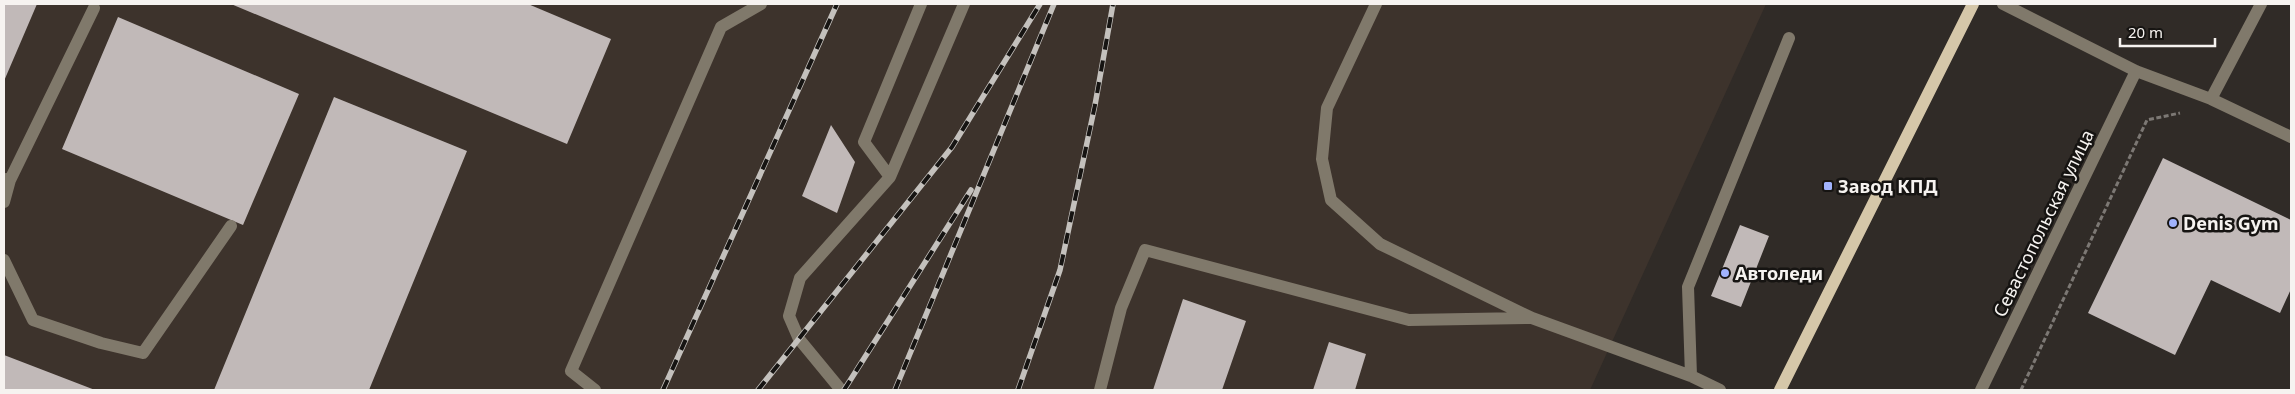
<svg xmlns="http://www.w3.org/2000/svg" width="2295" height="394" font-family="'Noto Sans',sans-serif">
	<rect width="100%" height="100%" fill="#302b27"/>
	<!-- built -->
	<path fill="#3d332c" d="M4 4H1766L1590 390H4Z"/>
	<!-- building -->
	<path fill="#c1b9b8" d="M4 4H37L4 81Z
		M231 4H528L611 39 567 144Z
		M118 17 299 94 243 225 62 149Z
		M334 97 467 151 369 390H214Z
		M831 125 855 162 837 213 802 196Z
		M2163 158 2291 220V289L2280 313 2211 280 2175 355 2088 313Z
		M1740 225 1769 236 1741 307 1711 296Z
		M1183 299 1246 321 1222 390H1153Z
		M1329 342 1366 354 1355 390H1313Z
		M4 355 95 390H4Z"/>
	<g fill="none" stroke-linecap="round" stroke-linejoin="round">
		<!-- path -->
		<path stroke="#7c7874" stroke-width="3" stroke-dasharray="5 2.5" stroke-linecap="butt" d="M2021 390 2147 120 2180 113"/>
		<!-- minor -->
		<path stroke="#80796b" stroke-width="12" d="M921 4 864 142 890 177 964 4
			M1376 4 1327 108 1322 159 1331 200 1380 244 1532 318 1691 376 1720 390
			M2003 4 2136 71 2211 99 2291 137
			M2211 99 2261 4
			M4 179 10 180 94 8
			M4 202 10 180
			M4 260 33 320 101 343 143 353 231 226
			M1691 376 1688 287 1789 38
			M595 390 571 371 721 27 761 4
			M841 390 799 339 789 316 800 278 890 177
			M1100 390 1121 308 1145 250 1409 320 1530 318
			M1981 390 2136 71"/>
		<!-- major -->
		<path stroke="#d5c7a9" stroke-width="12" d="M1780 390 1973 4"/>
		<defs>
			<path id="rail" d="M663 390 837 4
				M758 390 952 147 1040 4
				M844 390 971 190
				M895 390 1054 4
				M1018 390 1060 270 1095 105 1113 4"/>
		</defs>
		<!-- rail casing -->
		<use href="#rail" stroke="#c4c1bd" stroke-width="5.5"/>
		<!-- rail -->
		<use href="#rail" stroke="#161412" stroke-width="4" stroke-dasharray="11" stroke-linecap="butt"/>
	</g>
	<!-- markers -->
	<g fill="#a1b3fd" stroke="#161412" stroke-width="2">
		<rect x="1823" y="181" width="10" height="10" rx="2.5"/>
		<circle cx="2173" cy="223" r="5"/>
		<circle cx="1725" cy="273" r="5"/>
	</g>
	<g text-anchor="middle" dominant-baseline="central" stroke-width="5" stroke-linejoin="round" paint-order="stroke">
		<!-- poi labels -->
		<g font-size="18" font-weight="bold" fill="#f6f3f0" stroke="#161412" text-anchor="start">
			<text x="1838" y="186">Завод КПД</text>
			<text x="2183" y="223">Denis Gym</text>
			<text x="1735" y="273">Автоледи</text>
		</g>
		<!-- street labels -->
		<g font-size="18" fill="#f6f3f0" stroke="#161412">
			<text transform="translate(2043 223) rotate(-64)">Севастопольская улица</text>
		</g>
	</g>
	<!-- border -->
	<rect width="2295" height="394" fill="none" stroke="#f6f3f0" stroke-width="10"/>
	<!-- scale -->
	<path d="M2120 38v8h95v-8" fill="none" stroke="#f6f3f0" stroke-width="2.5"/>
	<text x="2128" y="38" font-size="15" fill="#f6f3f0" stroke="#161412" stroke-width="4" paint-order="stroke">20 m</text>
</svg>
